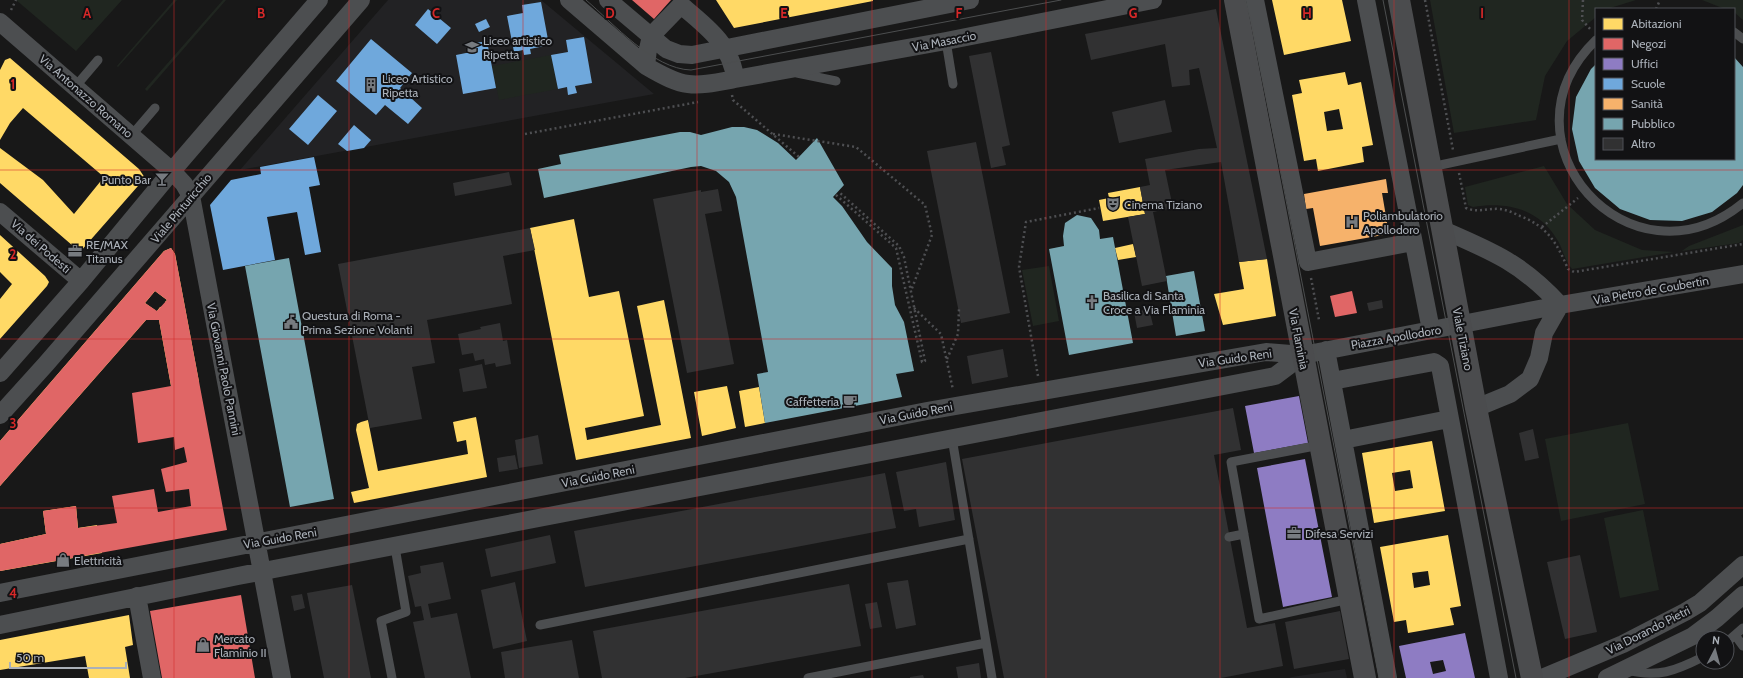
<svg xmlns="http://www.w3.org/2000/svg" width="1743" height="678" font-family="Cabin,sans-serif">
	<rect width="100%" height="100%" fill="#181818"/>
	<!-- built -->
	<path fill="#222224" d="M388 0H541L654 94 240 170Z
		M1345 669 1347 678H1289L1292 677Z"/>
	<!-- green -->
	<path fill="#202620" d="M16 0H122L76 51Z
		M174 0H177L118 67 117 66Z
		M223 0H226L147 91 145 89Z
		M1430 0H1636L1607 9H1596V17L1567 41 1545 76 1536 120 1454 133Z
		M1702 0H1743V20L1734 12V9H1725Z
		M551 55 558 89 499 100 492 66Z
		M1544 166 1567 204 1595 230 1642 250 1674 252 1572 269C1565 261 1563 250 1558 241 1540 209 1507 201 1473 207L1468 205 1465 187Z
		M1743 225V240L1739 243 1682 251 1689 246Z
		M1049 266 1059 321 1033 326 1022 270Z
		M1628 423 1645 504 1561 521 1545 439Z
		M1643 510 1659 590 1620 598 1604 518Z"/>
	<!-- homes -->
	<path fill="#ffd966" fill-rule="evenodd" d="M716 0H873V1L734 28Z
		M1272 0H1342L1351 41 1284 55Z
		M10 58 139 169 145 178 80 252 0 183V148L43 180 74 214 104 177 23 108 10 123 0 140V70L5 60Z
		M1345 72 1348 85 1361 82 1373 145 1362 147 1364 162 1318 171 1316 159 1304 161 1292 95 1302 93 1299 80ZM1339 109 1343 129 1327 131 1324 112Z
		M1140 187 1145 214 1103 221 1099 200 1109 198 1108 193Z
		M574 219 589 297 619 291 644 416 585 428 587 440 661 425 637 306 664 300 691 438 576 460 530 228Z
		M0 235 45 276 49 282 47 286 0 339V299L12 284 0 272Z
		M1133 244 1136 257 1118 260 1115 248Z
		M171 248 175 254 199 382 171 386 159 320H146L0 486V441L164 251ZM155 291 167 300 165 302 166 306 160 307 157 311 153 320 155 310 145 303Z
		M1267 259 1276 316 1223 325 1214 294 1244 289 1239 262Z
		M727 386 736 428 702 436 694 392Z
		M759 387 765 423 745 427 739 391Z
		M476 417 487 477 354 503 351 492 369 488 356 430 357 424 361 422 368 420 378 471 468 454 466 440 457 442 453 422Z
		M1432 441 1445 511 1374 523 1362 453ZM1410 470 1413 488 1395 491 1392 473Z
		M76 506 78 528 97 525 102 553 0 571V544L46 534 43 511Z
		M1448 535 1461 606 1450 608 1454 625 1408 633 1406 620 1394 622 1380 547ZM1428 571 1430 585 1414 588 1412 573Z
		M129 615 133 645 125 647 130 678H89L85 656 0 670V640Z"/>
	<!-- shops -->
	<path fill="#e06666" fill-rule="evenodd" d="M632 0H671L654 19Z
		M171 248 175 254 227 530 0 571V544L46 534 43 511 76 506 78 528 117 523 112 496 154 489 158 512 191 506 189 489 166 492 161 469 187 462 184 447 175 450 174 437 138 443 132 393 171 386 159 320H146L0 486V441L164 251ZM155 291 167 300 157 311 145 303Z
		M1352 291 1357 313 1335 317 1330 296Z
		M241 595 255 678H162L150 611Z"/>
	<!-- offices -->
	<path fill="#8e7cc3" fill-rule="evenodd" d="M1299 396 1308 443 1254 453 1245 406Z
		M1305 459 1332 597 1283 607 1257 468Z
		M1465 633 1475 678H1406L1399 646ZM1443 660 1446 671 1433 674 1430 662Z"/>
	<!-- schools -->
	<path fill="#6fa8dc" d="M541 2 549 45 530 49 531 54 524 55 523 50 514 52 507 16 523 13 522 5Z
		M428 9 451 28 437 44 415 25Z
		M486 19 490 27 479 32 475 24Z
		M584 37 592 83 575 86 577 93 568 95 567 87 558 89 551 55 568 52 566 40Z
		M371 39 412 73 400 88 422 108 408 124 385 105 376 115 336 81Z
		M487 41 496 88 463 94 456 55 471 52 470 44Z
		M318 95 337 111 308 145 289 129Z
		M354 125 371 140 364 148 347 151 338 144Z
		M314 157 320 185 309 187 321 252 305 255 297 212 267 217 275 260 223 270 210 205 231 180 261 174 260 167Z"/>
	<!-- health -->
	<path fill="#f6b26b" d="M1386 179 1388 193H1382L1389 234 1320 246 1313 208 1306 209 1304 194Z"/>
	<!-- public -->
	<path fill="#76a5af" d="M1734 57 1743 67V185L1737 193 1712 212 1682 221 1650 220 1620 209 1595 188 1579 161 1572 129 1576 97 1591 69 1596 64V159H1734Z
		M732 127H744L757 130 778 143 796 160 817 138 844 185 833 197 842 206 867 242 892 268V286L895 305 904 322 914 371 896 374 902 397 765 423 757 374 768 372 736 197 729 182 716 171 701 166 691 167 544 198 538 169 561 164 559 155 680 132H690L701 135Z
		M1077 215 1091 218 1099 230 1100 239 1113 237 1133 343 1069 355 1049 249 1064 246 1063 236 1065 223Z
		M289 258 334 499 290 507 245 266Z
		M1194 271 1205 331 1176 336 1166 276Z"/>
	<!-- building -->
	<path fill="#313132" d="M1216 9 1267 259 1239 262 1221 162 1165 170 1173 208 1153 212 1167 281 1142 286 1128 217 1145 214 1140 187 1150 185 1145 159 1199 149 1217 148 1199 68 1189 70 1190 85 1172 87 1165 44 1091 60 1085 34Z
		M991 52 1010 145 1002 147 1006 165 991 168 969 56Z
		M1165 100 1172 132 1119 143 1112 112Z
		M976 142 1010 313 961 323 927 151Z
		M509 172 512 185 455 196 453 183Z
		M718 189 722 211 705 214 734 364 687 373 653 199 701 190V192Z
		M530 228 535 250 503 256 512 304 427 320 435 363 412 367 422 419 370 428 338 264Z
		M1382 300 1383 308 1369 311 1367 303Z
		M1149 309 1153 325 1137 328 1134 312Z
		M500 323 503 341 507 340 511 364 496 367 495 363 485 365 484 359 475 361 473 353 462 355 458 334 481 329 480 327Z
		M1003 349 1008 377 972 384 967 356Z
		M482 364 487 388 463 392 459 369Z
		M1233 408 1241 450 1214 455 1247 628 1275 623 1283 666 1221 678H1004L962 459Z
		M1533 429 1539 458 1525 461 1519 433Z
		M538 435 543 464 519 468 515 440Z
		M515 455 518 469 499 472 497 458Z
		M946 462 955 520 919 527 916 509 904 511 896 472Z
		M885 473 896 528 585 587 574 531Z
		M550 535 556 563 491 577 485 549Z
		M1580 555 1597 632 1565 639 1547 562Z
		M443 562 451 599 428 604 431 618 457 613 471 678H425L413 622 424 620 421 606 415 607 408 576 421 573 420 566Z
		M908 580 916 625 896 629 887 583Z
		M515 582 527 641 493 649 481 590Z
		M849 584 861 646 685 678H602L593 631Z
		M352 585 371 678H324L307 593Z
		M302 594 305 608 294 611 291 596Z
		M877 602 882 627 870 629 865 604Z
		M1340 611 1349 659 1294 669 1285 622Z
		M572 640 579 678H505L501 652Z
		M979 663 981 678H958L956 667Z
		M923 675 924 678H910V677Z"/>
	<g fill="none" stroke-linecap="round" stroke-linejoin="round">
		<!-- path -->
		<path stroke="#4e4f52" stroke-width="2.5" stroke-dasharray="2 3" stroke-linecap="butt" d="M1425 0 1453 150
			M1583 0 1582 20 1591 30
			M1656 9 1660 0
			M11 10 16 0
			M732 95 733 100 799 157
			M525 134 698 102
			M773 134 856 147 925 205 932 235 911 291
			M1459 173 1466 208C1478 213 1487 208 1500 209 1507 210 1514 213 1520 216 1547 226 1557 243 1568 269L1574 272 1743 244
			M836 195 896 248 922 362 925 361 904 257 899 246 839 192
			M1542 227 1578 198
			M1311 278 1319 320
			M914 308 941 334 953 390
			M947 359 958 334 959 309
			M1038 376 1019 267 1026 222 1099 208"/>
		<!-- lane -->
		<path stroke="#4c4e50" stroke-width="9" d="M1734 32 1743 39
			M1596 40C1492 141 1630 295 1743 203
			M946 41 953 84
			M797 73 836 81
			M75 87 98 60
			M131 136 155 108
			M1431 167 1561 139
			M952 438 992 678
			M1320 445 1231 462 1259 619 1349 599
			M1229 537 1244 534
			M540 625 969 539
			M1735 635 1743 646
			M1727 642 1743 628
			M1626 670C1658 678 1675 671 1703 657
			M392 678 381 621 406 612 395 547
			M808 678 986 643"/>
		<!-- street -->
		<path stroke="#4c4e50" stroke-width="18" d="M569 0 646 66
			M608 0 666 49 679 54 692 55 970 0
			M1255 0 1308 262 1413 242
			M1366 0 1431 330
			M681 5C706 26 732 45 735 79 692 87 685 89 646 66L648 49 651 36Z
			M0 22 172 171 184 184 191 196 282 678
			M735 79 946 41 1153 0
			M0 212 81 281
			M1443 230C1492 251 1523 264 1560 305
			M1326 350 1388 678
			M0 373 81 281 172 171 319 0
			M1332 381 1434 362 1440 366 1499 678
			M1476 408 1510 394 1530 379 1539 358 1544 333 1560 305
			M0 415 46 364 361 0
			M1343 440 1449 419
			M0 593 927 411 1266 352 1303 355 1560 305 1743 274
			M137 596 152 678
			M0 625 238 576 1275 376 1303 355
			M1542 678 1623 644 1685 612 1700 603 1743 565
			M1607 678 1693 636 1717 618 1743 595"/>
		<!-- secondary -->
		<path stroke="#4b4c4e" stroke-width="22" d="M1235 0 1365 678
			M1399 0 1476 408 1532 678"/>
		<!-- tram -->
		<path stroke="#4c4e4f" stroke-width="1" d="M586 0C614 24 653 69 691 70L1061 0
			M1245 0 1251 20 1379 678
			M1383 0 1516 678"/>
	</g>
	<!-- grid -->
	<path fill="none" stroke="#d62828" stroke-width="1" stroke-opacity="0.55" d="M174 0V678M349 0V678M523 0V678M697 0V678M872 0V678M1046 0V678M1220 0V678M1394 0V678M1569 0V678M0 170H1743M0 339H1743M0 508H1743"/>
	<!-- icons -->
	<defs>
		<symbol id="school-bare" viewBox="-9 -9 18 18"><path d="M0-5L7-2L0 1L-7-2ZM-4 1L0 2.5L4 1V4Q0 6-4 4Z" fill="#777b80" stroke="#121214" stroke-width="2.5" paint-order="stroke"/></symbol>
		<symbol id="building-bare" viewBox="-9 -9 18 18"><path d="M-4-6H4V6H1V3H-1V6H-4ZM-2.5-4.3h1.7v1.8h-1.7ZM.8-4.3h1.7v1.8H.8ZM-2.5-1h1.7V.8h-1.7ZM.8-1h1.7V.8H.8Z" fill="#777b80" stroke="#121214" stroke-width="2.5" paint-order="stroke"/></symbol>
		<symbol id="bar-bare" viewBox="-9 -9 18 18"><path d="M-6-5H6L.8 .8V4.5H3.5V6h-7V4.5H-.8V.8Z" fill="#777b80" stroke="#121214" stroke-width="2.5" paint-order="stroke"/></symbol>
		<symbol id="theatre-bare" viewBox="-9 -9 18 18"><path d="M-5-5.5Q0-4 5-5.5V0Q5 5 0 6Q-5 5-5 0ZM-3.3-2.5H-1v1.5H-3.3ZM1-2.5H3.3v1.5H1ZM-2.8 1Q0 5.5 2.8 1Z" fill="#777b80" stroke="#121214" stroke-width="2.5" paint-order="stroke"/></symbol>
		<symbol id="hospital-bare" viewBox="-9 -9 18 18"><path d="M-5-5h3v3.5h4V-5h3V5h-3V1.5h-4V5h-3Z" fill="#777b80" stroke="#121214" stroke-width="2.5" paint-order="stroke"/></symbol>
		<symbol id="office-bare" viewBox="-9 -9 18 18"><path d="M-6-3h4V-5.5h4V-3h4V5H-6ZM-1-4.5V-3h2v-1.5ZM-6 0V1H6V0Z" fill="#777b80" stroke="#121214" stroke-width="2.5" paint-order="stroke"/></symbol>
		<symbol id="church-bare" viewBox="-9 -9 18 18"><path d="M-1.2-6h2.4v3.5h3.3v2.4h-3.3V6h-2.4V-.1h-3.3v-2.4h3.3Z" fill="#777b80" stroke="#121214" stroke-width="2.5" paint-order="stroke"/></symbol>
		<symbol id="civic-bare" viewBox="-9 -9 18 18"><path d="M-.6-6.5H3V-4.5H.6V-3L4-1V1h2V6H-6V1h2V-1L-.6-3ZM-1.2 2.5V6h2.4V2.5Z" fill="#777b80" stroke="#121214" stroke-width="2.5" paint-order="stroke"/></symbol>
		<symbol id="cafe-bare" viewBox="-9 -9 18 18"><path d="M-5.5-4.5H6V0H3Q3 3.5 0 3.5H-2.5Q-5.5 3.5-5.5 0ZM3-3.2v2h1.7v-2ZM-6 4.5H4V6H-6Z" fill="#777b80" stroke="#121214" stroke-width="2.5" paint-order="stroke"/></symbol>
		<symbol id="shop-bare" viewBox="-9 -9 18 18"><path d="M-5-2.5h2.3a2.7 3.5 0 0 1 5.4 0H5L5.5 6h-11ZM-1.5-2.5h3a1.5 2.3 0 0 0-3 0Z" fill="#777b80" stroke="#121214" stroke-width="2.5" paint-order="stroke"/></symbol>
	</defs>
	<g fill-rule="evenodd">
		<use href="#school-bare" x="462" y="37" width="20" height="20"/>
		<use href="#building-bare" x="361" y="75" width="20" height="20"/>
		<use href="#bar-bare" x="152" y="169" width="20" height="20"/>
		<use href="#theatre-bare" x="1103" y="194" width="20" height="20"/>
		<use href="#hospital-bare" x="1342" y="212" width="20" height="20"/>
		<use href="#office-bare" x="65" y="241" width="20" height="20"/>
		<use href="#church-bare" x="1082" y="292" width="20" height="20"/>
		<use href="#civic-bare" x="281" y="312" width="20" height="20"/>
		<use href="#cafe-bare" x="840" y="391" width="20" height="20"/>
		<use href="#office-bare" x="1284" y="523" width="20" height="20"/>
		<use href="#shop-bare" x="53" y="550" width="20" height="20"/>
		<use href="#shop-bare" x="193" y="635" width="20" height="20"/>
	</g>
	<g text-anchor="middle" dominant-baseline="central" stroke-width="4" stroke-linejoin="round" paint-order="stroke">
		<!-- poi labels -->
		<g font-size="12" fill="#aab0b8" stroke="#121214" text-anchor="start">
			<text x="483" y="40">Liceo artistico<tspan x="483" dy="14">Ripetta</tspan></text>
			<text x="382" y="78">Liceo Artistico<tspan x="382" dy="14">Ripetta</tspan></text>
			<text x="151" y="179" text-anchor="end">Punto Bar</text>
			<text x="1124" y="204">Cinema Tiziano</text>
			<text x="1363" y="215">Poliambulatorio<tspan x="1363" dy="14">Apollodoro</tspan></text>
			<text x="86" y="244">RE/MAX<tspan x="86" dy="14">Titanus</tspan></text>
			<text x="1103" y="295">Basilica di Santa<tspan x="1103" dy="14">Croce a Via Flaminia</tspan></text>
			<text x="302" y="315">Questura di Roma -<tspan x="302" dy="14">Prima Sezione Volanti</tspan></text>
			<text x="839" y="401" text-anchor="end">Caffetteria</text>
			<text x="1305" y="533">Difesa Servizi</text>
			<text x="74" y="560">Elettricità</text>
			<text x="214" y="638">Mercato<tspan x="214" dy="14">Flaminio II</tspan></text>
		</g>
		<!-- street labels -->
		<g font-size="12" fill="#aab0b8" stroke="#121214">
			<text transform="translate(944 41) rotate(-11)">Via Masaccio</text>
			<text transform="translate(86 96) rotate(41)">Via Antonazzo Romano</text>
			<text transform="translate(181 208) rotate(-50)">Viale Pinturicchio</text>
			<text transform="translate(41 246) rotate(41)">Via dei Podesti</text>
			<text transform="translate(1651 290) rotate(-10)">Via Pietro de Coubertin</text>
			<text transform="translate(1396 337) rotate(-10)">Piazza Apollodoro</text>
			<text transform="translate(1299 339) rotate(79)">Via Flaminia</text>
			<text transform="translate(1463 339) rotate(79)">Viale Tiziano</text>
			<text transform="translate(1235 358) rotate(-8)">Via Guido Reni</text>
			<text transform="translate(224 369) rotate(79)">Via Giovanni Paolo Pannini</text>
			<text transform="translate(916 413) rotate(-11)">Via Guido Reni</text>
			<text transform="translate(598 476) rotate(-11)">Via Guido Reni</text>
			<text transform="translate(280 538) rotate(-10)">Via Guido Reni</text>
			<text transform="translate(1648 630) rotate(-27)">Via Dorando Pietri</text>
		</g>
	</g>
	<g font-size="13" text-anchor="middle" font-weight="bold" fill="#d62828" stroke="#121214" stroke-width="4" stroke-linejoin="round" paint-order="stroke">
		<text x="87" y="18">A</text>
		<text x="261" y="18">B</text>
		<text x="436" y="18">C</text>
		<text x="610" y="18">D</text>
		<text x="784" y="18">E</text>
		<text x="959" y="18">F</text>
		<text x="1133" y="18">G</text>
		<text x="1307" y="18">H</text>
		<text x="1482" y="18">I</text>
		<text x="13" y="89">1</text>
		<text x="13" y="259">2</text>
		<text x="13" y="428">3</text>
		<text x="13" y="598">4</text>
	</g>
	<!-- legend -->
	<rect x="1595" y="8" width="140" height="152" fill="#121214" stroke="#4f5156"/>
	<rect x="1603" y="18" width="20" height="12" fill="#ffd966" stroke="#4f5156"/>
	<text x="1631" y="28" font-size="12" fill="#aab0b8">Abitazioni</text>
	<rect x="1603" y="38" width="20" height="12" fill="#e06666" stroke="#4f5156"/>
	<text x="1631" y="48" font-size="12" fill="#aab0b8">Negozi</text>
	<rect x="1603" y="58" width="20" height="12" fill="#8e7cc3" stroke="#4f5156"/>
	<text x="1631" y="68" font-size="12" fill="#aab0b8">Uffici</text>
	<rect x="1603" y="78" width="20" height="12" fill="#6fa8dc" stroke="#4f5156"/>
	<text x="1631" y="88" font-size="12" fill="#aab0b8">Scuole</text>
	<rect x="1603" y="98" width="20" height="12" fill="#f6b26b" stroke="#4f5156"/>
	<text x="1631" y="108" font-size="12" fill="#aab0b8">Sanità</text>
	<rect x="1603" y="118" width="20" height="12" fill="#76a5af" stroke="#4f5156"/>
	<text x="1631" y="128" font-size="12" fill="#aab0b8">Pubblico</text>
	<rect x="1603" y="138" width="20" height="12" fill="#313132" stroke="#4f5156"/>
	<text x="1631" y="148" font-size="12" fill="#aab0b8">Altro</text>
	<!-- north arrow -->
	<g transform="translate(1715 650) rotate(6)"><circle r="19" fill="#121214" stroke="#4f5156"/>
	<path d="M0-3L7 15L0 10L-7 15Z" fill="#777b80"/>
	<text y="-6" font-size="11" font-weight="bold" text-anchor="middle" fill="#aab0b8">N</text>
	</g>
	<!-- scale -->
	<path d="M10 662v6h116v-6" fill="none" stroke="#aab0b8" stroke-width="2"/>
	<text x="16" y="662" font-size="12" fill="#aab0b8" stroke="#121214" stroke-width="3" paint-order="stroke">50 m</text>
</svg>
